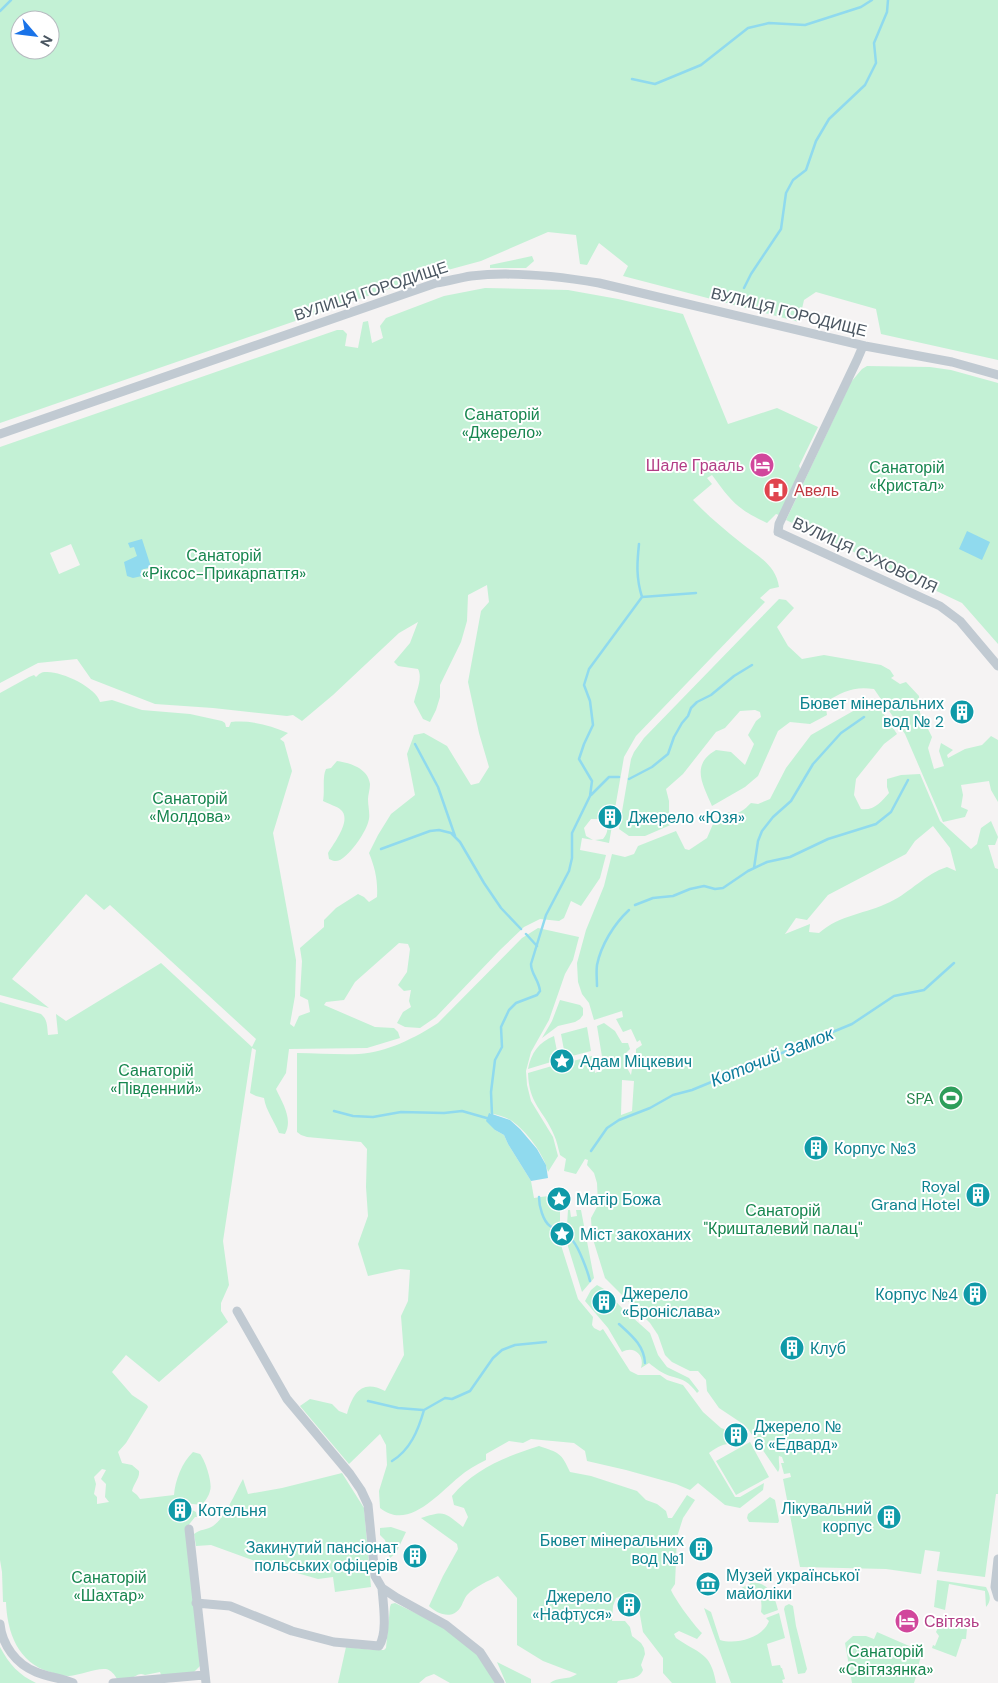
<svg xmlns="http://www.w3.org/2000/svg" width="998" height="1683" font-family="'DM Sans',sans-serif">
	<rect width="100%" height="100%" fill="#f5f3f3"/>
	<!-- green -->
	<path fill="#c3f1d5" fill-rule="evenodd" d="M0 0H998V360L881 334 876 309 816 292 804 300 799 322 623 276 628 266 599 243 587 265 580 264 576 235 548 232 481 261 433 274 359 299 0 423ZM20 20H50V50H20Z
		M532 256 534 261 526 268H490V265Z
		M485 288 568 290 618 299 683 314 728 424 777 408 818 427 799 466 801 470 779 515 776 514 767 523C737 509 731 501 712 475L707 478 712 484 693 500C707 515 724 529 740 542 756 555 776 564 779 587L770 589 760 598 765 602 636 736 624 757 609 843 595 840 603 839C609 832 609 825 601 819H591L584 828 586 836 593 840 582 838 580 850 606 855 600 878 581 906 571 901 564 918 559 921 540 919 524 927 500 950 436 1017 420 1028 405 1027 397 1023 403 1012 411 1007 409 1001 411 990 404 991 398 985 407 972 410 949 408 944 399 943 355 982 344 1000 326 1002 324 1005 375 1027 394 1028 398 1032 400 1038 367 1048 289 1049 286 1073 276 1089C283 1104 293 1119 285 1134L279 1133C274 1120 266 1111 264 1098L256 1096 250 1093 256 1050 252 1048 223 1241 229 1285 221 1303V1311L228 1322 159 1382 126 1355 112 1372 132 1395 147 1405 148 1407 126 1443 118 1452 122 1463 132 1465 139 1471C140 1478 134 1483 132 1491L137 1495 140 1499 174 1495C175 1481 182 1462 193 1452L200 1454C205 1460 213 1483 210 1491 209 1496 205 1501 202 1505L184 1503 185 1512 192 1510 196 1512 197 1517H195L187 1527 200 1666 194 1672 161 1675 160 1672 145 1675C138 1672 137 1677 130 1678 126 1678 122 1679 117 1679 115 1675 111 1670 106 1669 96 1668 80 1675 69 1676 62 1676 56 1674 50 1672 18 1663 7 1632 6 1602H3L2 1572 0 1560V1002L41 1014C48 1020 47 1027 48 1035L58 1034 56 1014 66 1021 161 963 252 1047 256 1039 110 905 104 910 86 894 12 979 49 1008 0 995V693L29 677 34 675 36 677C39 674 41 672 46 672 61 671 96 687 100 702L112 700 142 710 190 714 222 721 225 723 226 727H229L231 722C251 720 270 725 288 733L280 739 284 742 292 771 273 833 296 960 295 996 290 1024 294 1027 299 1016 310 1012 308 1000 300 996 302 961 300 948 324 927V920L336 908 358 894 364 897 369 902 377 897C378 880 375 868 369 853L378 835 391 814 415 795 407 754 414 735 424 733 447 746 471 785 479 783 489 767 479 733 468 682 481 611 489 602 487 585 468 595 467 621 461 642 440 685V697L436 710 430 722 423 719 414 702C416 692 423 678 418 669L398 666 394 662 410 643 418 622 399 633 333 695 302 721 293 715 287 716 213 708 155 704 91 679 77 659 38 663 0 683V447L337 330H343L347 334 345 346 358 348 363 322 368 321 372 343 383 338 380 326 386 318 444 296ZM71 544 80 565 59 574 50 553ZM102 1469 106 1470 101 1479 106 1484 105 1497 109 1502 97 1504V1497L94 1494 96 1484 94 1477Z
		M867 366 930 367 951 370 998 383V644L962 603 786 520 851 382 862 369Z
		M779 599 786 600 794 608 777 627 788 646 802 659 824 655 881 665 890 670 894 676 891 678 900 684 906 682 919 696 920 713 932 737 928 748 934 769 944 766 939 751 941 743 953 750 947 755 948 758 965 749 982 745 991 736 998 740V802L991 790 989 781 961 785 963 795 961 807 968 810 965 817 943 822 905 734 874 689C853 686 843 692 825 702L827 715 810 724 790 722 778 731 758 776 745 787 712 806C703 785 690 765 716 750L731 752 745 765 754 744 748 735 756 721 761 717 760 712 755 710 740 711 725 728 716 732 683 774 666 789 669 801V814L677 816 682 820 645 836H629L619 829 631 759 634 752 644 738Z
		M869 702 879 707 897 734 884 744 856 779 854 795 861 809C874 811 881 802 889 793L887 787V779L901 775 920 774 940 821 971 849 977 844 981 828 991 821 998 837 995 845H988L995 868 998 869V1494H996L985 1577 937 1571 940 1552 925 1550 921 1574 886 1569 800 1567 783 1479 791 1477 790 1473 784 1474 781 1463H784L782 1457 779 1456C778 1461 781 1468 778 1472L748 1429 743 1424 719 1408 707 1391 706 1380 698 1371H690L672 1362 665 1355 658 1335 650 1323 605 1278 592 1236 591 1218 598 1205 597 1183 594 1173 587 1165 588 1160 585 1159 576 1174 564 1171 566 1159 560 1155C558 1148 557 1141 554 1135 543 1109 529 1105 528 1073L552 1066C556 1073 563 1074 570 1069L573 1061 592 1056 595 1073 604 1069 597 1026 604 1023 615 1031 622 1043H628L630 1049 626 1053 627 1068 631 1075 632 1069H639L640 1057H636V1049L642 1045 640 1040 637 1042 631 1029 623 1032 616 1019 623 1017 622 1011 594 1020 589 1003 582 994 578 982 577 963 586 930 604 886 612 854 625 857 634 854 638 846 676 831 685 849 689 850 707 838 713 824 718 816 726 812C738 815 742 812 751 803L758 804 770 799 786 768 811 735ZM933 826 950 848 956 871 947 867C925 874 911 892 890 902 866 914 841 914 819 933L809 932 810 924 785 934 796 918 807 920 828 895 906 854 915 841ZM622 1080 634 1081 632 1111 621 1115Z
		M337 761C350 763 368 768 370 784 370 789 368 795 368 799 368 806 370 813 369 819 367 831 351 854 340 860 336 862 333 861 329 859L328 853C334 843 352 820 341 810 337 806 328 804 323 801 325 791 322 777 326 769L331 768Z
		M538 928 579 937 573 960 565 974 549 1020 531 1052 526 1071 527 1085 531 1101 553 1137 558 1156 548 1172C544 1154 527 1132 512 1121 506 1117 497 1115 490 1113L495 1130 504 1135 508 1144 531 1181 534 1198 555 1195 556 1201 560 1207V1242L578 1299 593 1317 592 1325 594 1328 600 1331 603 1329 630 1371 638 1375H660L667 1380 683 1385 703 1412 721 1428 727 1430 735 1426 743 1430 744 1439C739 1446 736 1443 729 1444 722 1444 714 1449 709 1453L735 1497H740L764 1483 763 1490 740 1508 725 1505 698 1483 690 1490 676 1484 626 1470 587 1461 585 1451 574 1443 531 1439 523 1443 509 1441 486 1454V1460C476 1465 467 1470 459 1477 438 1494 408 1531 380 1508L379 1491 387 1465 386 1445 380 1434 349 1464 300 1406 310 1399 332 1404 339 1411 347 1414C353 1393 362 1379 385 1391L404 1355 401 1316 408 1301 410 1270 400 1269 368 1276 358 1244 368 1216 366 1187 367 1149 361 1142 307 1137 301 1135 297 1132V1053C318 1053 339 1055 359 1054 387 1052 415 1038 438 1023L522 938Z
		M560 1000 580 1005 583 1008V1015L580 1019 575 1022 558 1026 542 1038 552 1021Z
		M587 1027 591 1051 572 1056 564 1050 561 1034Z
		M554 1036 557 1051 552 1057 551 1062 528 1069C531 1053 539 1042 554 1036Z
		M568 1210H570L571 1217 577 1216 576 1210H581L594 1278 582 1292 566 1240Z
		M597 1285 604 1289 622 1308 650 1333 658 1355 667 1367 689 1378 699 1391 697 1393C689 1382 683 1379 670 1376 663 1374 655 1368 649 1363L641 1368C645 1355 634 1345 622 1352L608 1328 585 1301 591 1290Z
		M750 1442 769 1477 736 1495 716 1461Z
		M539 1446C559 1453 561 1452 570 1472L591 1476 637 1491 646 1500 657 1504 666 1511 668 1518H672L687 1495 695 1500 683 1518 677 1537 675 1584 671 1590C676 1601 693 1624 702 1633L697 1639 679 1631 674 1634 676 1638C699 1654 711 1652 716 1683H672L663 1673V1658L643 1632 638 1604 634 1598 623 1596 616 1598 613 1606 612 1621H625L630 1627 632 1636 641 1643 644 1648 645 1654 641 1665 643 1670C639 1680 628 1678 618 1681L617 1683H550C558 1676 567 1681 577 1674L543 1661 517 1645V1598L498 1576C490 1580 473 1588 468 1594 464 1598 463 1604 460 1608 452 1620 437 1614 429 1606L443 1576 458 1549 457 1544 421 1518C445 1510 444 1512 463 1527L468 1517 464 1508 454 1505 452 1496C474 1469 507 1456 539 1446Z
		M342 1473 364 1508 371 1587 335 1592 333 1577 318 1579 255 1561 211 1545 196 1546 194 1534C200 1529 207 1530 213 1526 225 1518 235 1493 243 1479L248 1494 282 1488Z
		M770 1497 775 1500 779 1521 778 1523 749 1522 747 1518 748 1514Z
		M391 1527 406 1532 396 1553 390 1558 385 1540 380 1535V1528Z
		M937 1580 986 1587C990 1595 992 1600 986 1607L985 1591 949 1584 945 1610 934 1607Z
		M751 1583C768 1581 775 1596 778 1610L764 1615 761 1612C764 1591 753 1588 735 1594L734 1592Z
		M395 1603 444 1627 478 1653 497 1683H450L434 1674 426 1677 419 1683H338L346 1647 374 1650H384L386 1648 390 1607 391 1604Z
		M789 1604 793 1606 796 1626 807 1669 805 1673 798 1674 784 1609 785 1606Z
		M704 1608 711 1612 720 1640C736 1645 763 1638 769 1621L766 1618 779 1613 785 1638 767 1644 772 1666 780 1665 781 1668H782L785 1679 782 1680 783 1683H731Z
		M946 1618H968L966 1639H962L956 1657 932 1648 933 1645 935 1646 939 1636 936 1632 941 1621Z
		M877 1632 923 1652C918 1662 918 1672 914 1683H852L845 1643 853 1636H866L874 1639Z
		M0 1647C9 1664 19 1675 36 1683H0Z
		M497 1662 531 1679V1683H506Z"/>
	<!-- water -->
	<path fill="#90daee" d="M967 531 990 542 982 560 959 549Z
		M142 539 151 567 141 570 142 576 133 578 127 576 124 562 137 556 134 547 130 548 128 543Z
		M489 1113 510 1120 520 1129 537 1149 546 1165 548 1178 531 1181 508 1144 504 1135 495 1130 486 1121Z"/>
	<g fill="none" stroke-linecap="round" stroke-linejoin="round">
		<!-- stream -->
		<path stroke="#90daee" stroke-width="2.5" d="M0 11 11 0
			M632 79 655 84 701 65 748 28 769 23 805 25 861 7 872 0
			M744 288 751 274 781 229 786 193 793 180 806 170 816 141 829 119 865 85 876 63 874 43 887 12 888 0
			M639 544C637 563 636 578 642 597
			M415 744 438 787 455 836
			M629 779 652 767 668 754 674 737 682 723 688 716 691 708 697 702 711 695 734 676 752 665
			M591 795 609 777H619
			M381 849 430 831 439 830 451 833 460 842 484 883 501 908 521 929
			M754 868 758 841 762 831 773 817 791 801 813 764 841 733 864 717
			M635 905 653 898 673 896 690 889 704 886 715 889 723 888 748 871 767 862 790 857 828 839 876 824 891 812 908 780
			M526 934 537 946
			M597 986C597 979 596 972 597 965 601 945 614 924 629 910
			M334 1111 353 1116 373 1117 401 1112 444 1113 462 1111 490 1119
			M492 1115 491 1092 495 1060 502 1047 501 1027 509 1010 516 1003 537 995 540 991C539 980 531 974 531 964L546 915 569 871 572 858V833L590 796 592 781 579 759 584 744 593 725 590 701 584 685 589 669 642 597 696 593
			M591 1151 607 1128 619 1120 650 1108 673 1095 692 1090 852 1024 894 996 924 990 954 963
			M539 1197C539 1206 543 1221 550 1226 558 1231 567 1234 573 1241 579 1248 588 1272 590 1281
			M619 1324C631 1335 644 1345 645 1363
			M368 1401 398 1408 423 1410
			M392 1461C410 1450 418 1431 424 1410L445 1398 452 1399 470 1391 493 1358 502 1350 515 1345 546 1342"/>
		<!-- minor -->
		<path stroke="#c1cad2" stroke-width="9" d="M863 346 857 360 779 524 778 532 940 606 960 621 998 666
			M0 434 436 283C448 281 459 278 471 276 513 271 557 276 599 283L865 346 952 362 998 375
			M237 1311 287 1399 350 1474 361 1490 368 1505 375 1576 382 1588 397 1598 446 1625 480 1652 500 1683
			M189 1529 206 1683
			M998 1559 995 1587 998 1597
			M196 1603 230 1606 292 1631 334 1642 379 1646C388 1633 383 1603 382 1588
			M0 1624C2 1645 16 1664 36 1672 48 1677 61 1678 73 1683
			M113 1683 204 1675"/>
	</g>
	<!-- icons -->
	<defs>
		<symbol id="hotel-disc" viewBox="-11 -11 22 22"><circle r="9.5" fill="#d1479c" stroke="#fff"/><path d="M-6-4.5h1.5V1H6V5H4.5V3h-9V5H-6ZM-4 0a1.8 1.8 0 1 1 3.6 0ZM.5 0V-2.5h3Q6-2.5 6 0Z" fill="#fff"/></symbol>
		<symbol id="hospital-disc" viewBox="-11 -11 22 22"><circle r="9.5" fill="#e0444e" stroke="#fff"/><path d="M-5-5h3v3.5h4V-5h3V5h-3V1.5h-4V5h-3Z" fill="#fff"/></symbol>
		<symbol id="building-disc" viewBox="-11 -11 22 22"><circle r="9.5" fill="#0f9aa8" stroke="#fff"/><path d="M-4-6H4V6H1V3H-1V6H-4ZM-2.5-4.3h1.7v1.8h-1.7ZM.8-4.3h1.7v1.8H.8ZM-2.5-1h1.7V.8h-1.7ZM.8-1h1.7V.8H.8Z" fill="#fff"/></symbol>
		<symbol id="sight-disc" viewBox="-11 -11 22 22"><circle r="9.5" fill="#0f9aa8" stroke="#fff"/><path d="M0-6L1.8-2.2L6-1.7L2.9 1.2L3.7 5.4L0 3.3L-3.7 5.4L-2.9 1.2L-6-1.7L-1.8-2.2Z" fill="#fff"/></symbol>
		<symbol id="stadium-disc" viewBox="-11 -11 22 22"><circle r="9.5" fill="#2e9e5b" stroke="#fff"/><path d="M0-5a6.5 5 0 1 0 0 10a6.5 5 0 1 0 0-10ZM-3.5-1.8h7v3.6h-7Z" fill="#fff"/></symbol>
		<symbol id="museum-disc" viewBox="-11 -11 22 22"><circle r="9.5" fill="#0f9aa8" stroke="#fff"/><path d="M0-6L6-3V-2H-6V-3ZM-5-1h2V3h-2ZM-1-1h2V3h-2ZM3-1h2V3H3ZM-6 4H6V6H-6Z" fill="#fff"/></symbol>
	</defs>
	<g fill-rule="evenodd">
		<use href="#hotel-disc" x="748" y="451" width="28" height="28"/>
		<use href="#hospital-disc" x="762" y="476" width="28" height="28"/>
		<use href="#building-disc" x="948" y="698" width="28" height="28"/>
		<use href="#building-disc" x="596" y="803" width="28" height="28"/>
		<use href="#sight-disc" x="548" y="1047" width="28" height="28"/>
		<use href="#stadium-disc" x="937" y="1084" width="28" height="28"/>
		<use href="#building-disc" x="802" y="1134" width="28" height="28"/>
		<use href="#building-disc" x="964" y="1181" width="28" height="28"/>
		<use href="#sight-disc" x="545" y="1185" width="28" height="28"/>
		<use href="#sight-disc" x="548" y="1220" width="28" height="28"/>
		<use href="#building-disc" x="961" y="1280" width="28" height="28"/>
		<use href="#building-disc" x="590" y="1288" width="28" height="28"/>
		<use href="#building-disc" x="778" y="1334" width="28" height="28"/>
		<use href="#building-disc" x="722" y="1421" width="28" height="28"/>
		<use href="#building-disc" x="166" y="1496" width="28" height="28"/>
		<use href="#building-disc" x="875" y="1503" width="28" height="28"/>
		<use href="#building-disc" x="687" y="1535" width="28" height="28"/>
		<use href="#building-disc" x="401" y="1542" width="28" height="28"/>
		<use href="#museum-disc" x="694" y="1570" width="28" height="28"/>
		<use href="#building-disc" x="615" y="1591" width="28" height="28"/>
		<use href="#hotel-disc" x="893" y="1607" width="28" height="28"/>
	</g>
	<g text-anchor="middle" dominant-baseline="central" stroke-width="4" stroke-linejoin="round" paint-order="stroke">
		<!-- street labels -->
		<g font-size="16" fill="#4a5661" stroke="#fff">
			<text transform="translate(371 291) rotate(-18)">ВУЛИЦЯ ГОРОДИЩЕ</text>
			<text transform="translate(789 312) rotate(14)">ВУЛИЦЯ ГОРОДИЩЕ</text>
			<text transform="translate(865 555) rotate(25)">ВУЛИЦЯ СУХОВОЛЯ</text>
		</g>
		<!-- park labels -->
		<g font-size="16" fill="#17864f" stroke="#fff">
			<text x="502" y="414">Санаторій<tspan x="502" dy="18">«Джерело»</tspan></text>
			<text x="907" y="467">Санаторій<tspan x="907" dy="18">«Кристал»</tspan></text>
			<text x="224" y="555">Санаторій<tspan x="224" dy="18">«Ріксос-Прикарпаття»</tspan></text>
			<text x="190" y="798">Санаторій<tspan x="190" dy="18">«Молдова»</tspan></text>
			<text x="156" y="1070">Санаторій<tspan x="156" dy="18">«Південний»</tspan></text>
			<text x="783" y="1210">Санаторій<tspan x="783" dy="18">"Кришталевий палац"</tspan></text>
			<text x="109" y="1577">Санаторій<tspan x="109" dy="18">«Шахтар»</tspan></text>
			<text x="886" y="1651">Санаторій<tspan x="886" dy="18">«Світязянка»</tspan></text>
		</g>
		<!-- hotel labels -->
		<g font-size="16" fill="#b23c85" stroke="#fff" text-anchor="end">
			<text x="744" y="465">Шале Грааль</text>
			<text x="924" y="1621" text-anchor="start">Світязь</text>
		</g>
		<!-- health labels -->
		<g font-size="16" fill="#be3a42" stroke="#fff" text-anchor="start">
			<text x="794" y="490">Авель</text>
		</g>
		<!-- culture labels -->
		<g font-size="16" fill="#0d838f" stroke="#fff" text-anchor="start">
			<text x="944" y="703" text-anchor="end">Бювет мінеральних<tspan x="944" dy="18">вод № 2</tspan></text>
			<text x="628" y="817">Джерело «Юзя»</text>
			<text x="580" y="1061">Адам Міцкевич</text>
			<text x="834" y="1148">Корпус №3</text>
			<text x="960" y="1186" text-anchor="end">Royal<tspan x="960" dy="18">Grand Hotel</tspan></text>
			<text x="576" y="1199">Матір Божа</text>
			<text x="580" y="1234">Міст закоханих</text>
			<text x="622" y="1293">Джерело<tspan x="622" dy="18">«Броніслава»</tspan></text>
			<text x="958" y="1294" text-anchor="end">Корпус №4</text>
			<text x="810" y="1348">Клуб</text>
			<text x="754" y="1426">Джерело №<tspan x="754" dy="18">6 «Едвард»</tspan></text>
			<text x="872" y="1508" text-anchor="end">Лікувальний<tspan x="872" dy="18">корпус</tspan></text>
			<text x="198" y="1510">Котельня</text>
			<text x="684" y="1540" text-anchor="end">Бювет мінеральних<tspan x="684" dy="18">вод №1</tspan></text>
			<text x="398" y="1547" text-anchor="end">Закинутий пансіонат<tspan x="398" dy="18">польських офіцерів</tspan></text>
			<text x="726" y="1575">Музей української<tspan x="726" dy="18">майоліки</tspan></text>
			<text x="612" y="1596" text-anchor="end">Джерело<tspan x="612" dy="18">«Нафтуся»</tspan></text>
		</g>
		<!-- leisure labels -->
		<g font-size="16" fill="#27864d" stroke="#fff" text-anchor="end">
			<text x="934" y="1098">SPA</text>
		</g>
		<!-- water labels -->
		<g font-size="18" font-style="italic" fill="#0c7c9b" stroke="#fff">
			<text transform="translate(772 1057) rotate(-22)">Коточий Замок</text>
		</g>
	</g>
	<!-- north arrow -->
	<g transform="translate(35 35) rotate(118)"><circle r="24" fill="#ffffff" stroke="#b7bbc0"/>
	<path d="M0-4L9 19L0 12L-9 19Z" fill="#1a73e8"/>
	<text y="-8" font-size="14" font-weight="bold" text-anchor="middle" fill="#4a5661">N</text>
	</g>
</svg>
